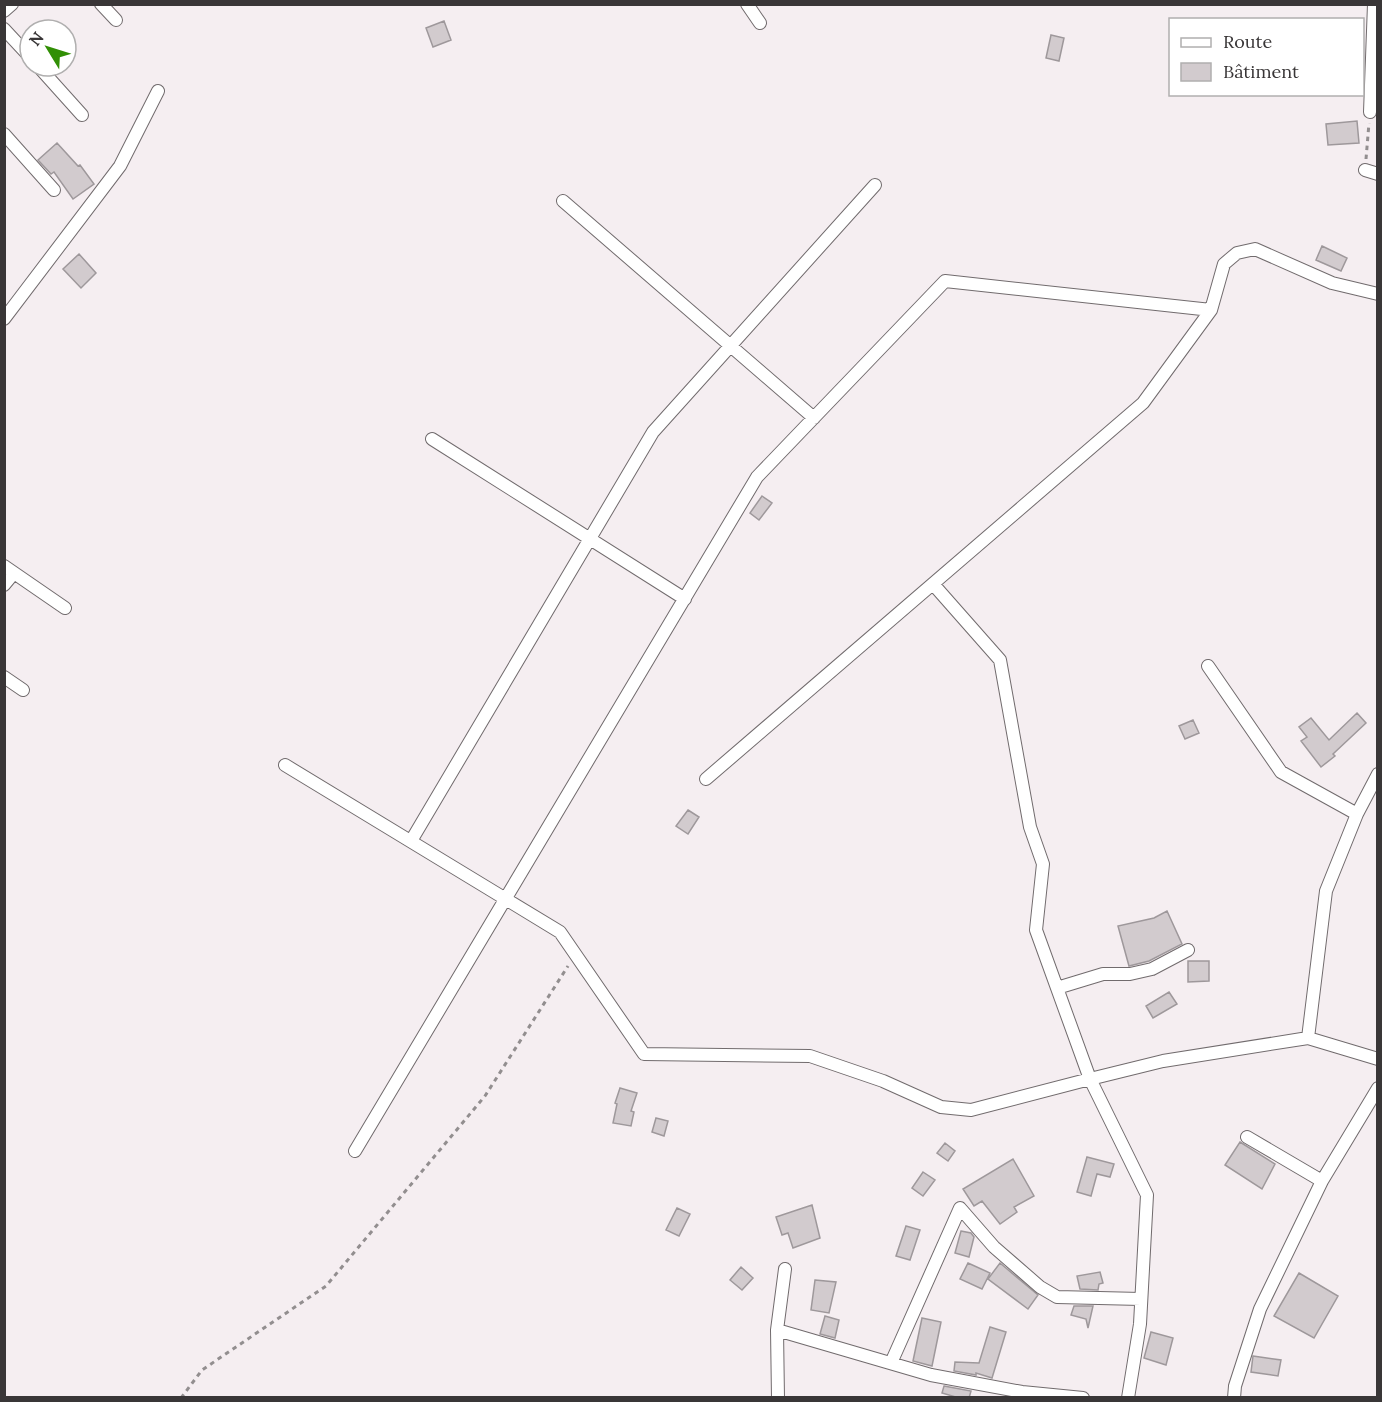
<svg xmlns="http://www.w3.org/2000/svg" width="1382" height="1402" font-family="Lora,serif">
	<rect width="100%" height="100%" fill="#f5eef1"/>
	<!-- building -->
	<path fill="#d2cbce" stroke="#9e989b" stroke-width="1.5" d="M444 21 451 40 433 47 426 28Z
		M1051 35 1064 38 1059 61 1046 58Z
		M1357 121 1359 143 1328 145 1326 124Z
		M57 143 78 166 80 165 94 184 73 199 54 172 51 174 38 160Z
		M1322 246 1347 258 1341 271 1316 260Z
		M79 254 96 273 81 288 63 269Z
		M762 496 772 503 759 520 750 513Z
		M1357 713 1366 723 1333 754 1335 756 1321 767 1301 741 1307 737 1299 727 1311 718 1329 740Z
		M1193 720 1199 733 1185 739 1179 726Z
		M688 810 699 817 688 834 676 826Z
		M1167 911 1182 944 1149 961 1129 966 1118 926 1154 918Z
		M1188 961H1209V981L1188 982Z
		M1169 992 1177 1004 1153 1018 1146 1006Z
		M620 1088 637 1093 631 1111 634 1112 631 1126 613 1123 617 1104 615 1103Z
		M656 1118 668 1121 664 1136 652 1132Z
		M1240 1142 1275 1164 1262 1189 1225 1165Z
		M945 1143 955 1151 948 1161 937 1153Z
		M1087 1157 1114 1164 1110 1177 1097 1174 1091 1196 1077 1192Z
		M1013 1159 1034 1196 1014 1207 1017 1212 1000 1224 982 1201 974 1206 963 1189Z
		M923 1172 935 1180 923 1196 912 1188Z
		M812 1205 820 1238 793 1248 788 1233 782 1235 776 1217Z
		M677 1208 690 1214 679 1236 666 1230Z
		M906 1226 920 1230 910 1260 896 1256Z
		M961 1231 971 1233 974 1237 969 1257 955 1253Z
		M968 1263 990 1273 982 1289 960 1279Z
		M1000 1263 1038 1295 1028 1309 988 1279Z
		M741 1267 753 1278 742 1290 730 1280Z
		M1100 1272 1103 1283 1099 1284 1098 1290 1080 1289 1077 1276Z
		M1299 1273 1338 1296 1314 1338 1274 1316Z
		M815 1280 836 1282 829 1313 811 1310Z
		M1074 1306H1093L1088 1328 1086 1319 1071 1315Z
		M825 1316 839 1320 835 1338 820 1334Z
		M922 1318 941 1322 932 1366 913 1361Z
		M990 1327 1006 1332 992 1378 976 1373V1375L954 1371 955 1362 979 1363Z
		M1151 1332 1173 1338 1166 1365 1144 1358Z
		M1253 1356 1281 1360 1278 1376 1251 1372Z
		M944 1386 971 1391 969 1398H959L942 1393Z"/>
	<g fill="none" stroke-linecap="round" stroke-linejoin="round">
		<defs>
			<path id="street" d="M101 4 116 20
				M747 4 760 23
				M4 11 12 4
				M4 29 30 57
				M38 66 82 115
				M1370 112 1374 4
				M4 134 54 190
				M1365 170 1378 174
				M563 201 814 418
				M4 319 120 166 158 91
				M432 439 685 599
				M4 566 65 608
				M933 584 1000 660 1030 827 1043 864 1036 930 1090 1079 1147 1195 1140 1324 1128 1398
				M4 585 14 573
				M1208 666 1281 772 1357 814
				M4 677 23 690
				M285 765 560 932 644 1054 810 1056 883 1081 941 1107 971 1110 1090 1079 1163 1061 1308 1038 1378 1059
				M706 779 1143 403 1211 310 1224 264 1237 253 1255 249 1332 283 1378 294
				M411 841 653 432 875 185
				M1057 988 1103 974H1130L1152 969 1188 950
				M1308 1038 1326 891 1357 814 1378 774
				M1247 1137 1322 1181
				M355 1151 757 477 945 281 1211 310
				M777 1330 931 1375 1022 1392 1083 1398
				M891 1363 960 1208 994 1247 1040 1287 1057 1297 1141 1299
				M778 1398 777 1330 785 1269
				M1234 1398 1235 1386 1260 1309 1322 1181 1378 1088"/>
		</defs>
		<!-- street casing -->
		<use href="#street" stroke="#716b6d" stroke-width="14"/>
		<!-- path -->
		<path stroke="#928e8f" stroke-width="3" stroke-dasharray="4.5 4.5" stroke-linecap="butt" d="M1366 159 1369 123
			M181 1398 202 1370 326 1286 485 1096 568 966"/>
		<!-- street -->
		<use href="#street" stroke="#fff" stroke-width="12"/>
	</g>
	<!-- border -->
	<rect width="1382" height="1402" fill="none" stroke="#393637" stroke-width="12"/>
	<!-- legend -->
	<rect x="1169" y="18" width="195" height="78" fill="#ffffff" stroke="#b0afaf" stroke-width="1.5"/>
	<rect x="1181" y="38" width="30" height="9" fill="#ffffff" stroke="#b0afaf" stroke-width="1.5"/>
	<text x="1223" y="48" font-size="18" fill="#393637">Route</text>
	<rect x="1181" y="63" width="30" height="18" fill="#d2cbce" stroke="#b0afaf" stroke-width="1.5"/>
	<text x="1223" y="78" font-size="18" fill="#393637">Bâtiment</text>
	<!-- north arrow -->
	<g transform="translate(48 48) rotate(308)"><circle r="28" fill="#ffffff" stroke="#b0afaf" stroke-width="1.5"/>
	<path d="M0-4.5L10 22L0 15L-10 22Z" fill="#318f05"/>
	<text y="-9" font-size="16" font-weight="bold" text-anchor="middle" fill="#393637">N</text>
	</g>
</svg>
